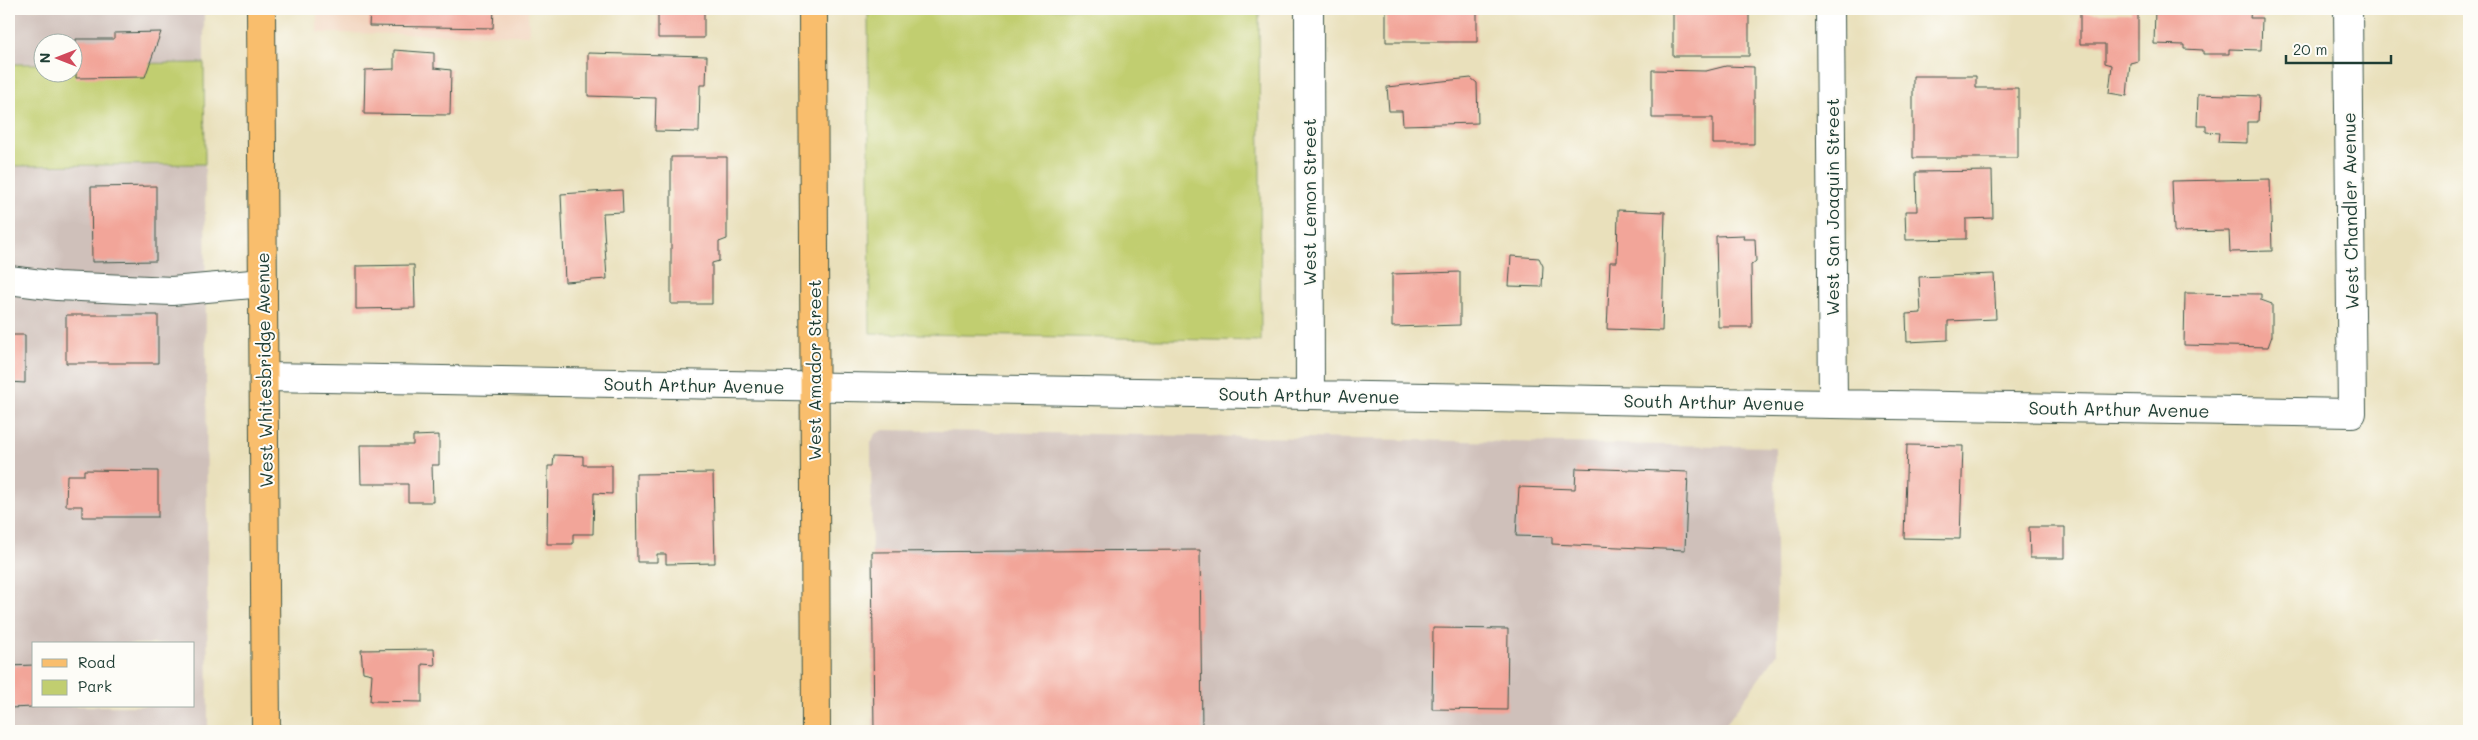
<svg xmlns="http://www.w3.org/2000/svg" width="2478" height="740" font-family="Mali,sans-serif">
	<rect width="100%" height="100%" fill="#fdfcf7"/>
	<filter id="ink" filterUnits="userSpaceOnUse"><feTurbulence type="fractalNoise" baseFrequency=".02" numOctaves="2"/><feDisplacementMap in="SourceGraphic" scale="10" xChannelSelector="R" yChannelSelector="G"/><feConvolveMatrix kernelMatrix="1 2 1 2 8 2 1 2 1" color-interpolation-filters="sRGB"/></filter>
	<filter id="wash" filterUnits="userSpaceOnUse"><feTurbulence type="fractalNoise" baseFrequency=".0096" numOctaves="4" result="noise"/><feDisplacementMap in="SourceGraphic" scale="20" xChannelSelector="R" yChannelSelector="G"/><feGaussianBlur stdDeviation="1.12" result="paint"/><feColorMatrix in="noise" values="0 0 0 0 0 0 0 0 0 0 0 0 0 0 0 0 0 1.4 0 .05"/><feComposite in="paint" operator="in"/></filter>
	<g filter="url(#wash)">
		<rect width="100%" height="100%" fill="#e9e0bb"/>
		<!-- built -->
		<path fill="#f2d4be" d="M317 9H528L529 35 317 33Z"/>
		<!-- industrial -->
		<path fill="#cfc0ba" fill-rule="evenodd" d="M9 9H204V63L73 64 72 42H42V64H9Z
			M205 164 208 731H9V166ZM34 644H194V706H34Z
			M884 430 1775 447 1777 654 1721 731H873L871 443 875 434Z"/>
		<!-- green -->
		<path fill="#c1ce70" stroke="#708652" d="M868 9H1259L1261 341 870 333Z
			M204 63 205 164 9 166V64H42V72H72L73 64Z"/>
		<g id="blocks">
			<!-- building -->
			<path fill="#f2a599" d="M370 9H494L493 28 369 26Z
				M658 9H704V38H658Z
				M1386 9H1477V42H1386Z
				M1673 9H1749V56H1673Z
				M2131 9H2138V61L2130 63 2127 96 2109 93 2112 65 2105 63V44H2080V13H2131Z
				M2155 9H2251L2250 18H2262L2261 50 2229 49V54H2203V50L2184 49V45L2154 44Z
				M161 32 145 77 76 78V39H114V33Z
				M394 50 434 53V68L451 70 450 115 364 114 365 70 394 69Z
				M588 53 707 56 706 85H700L699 132 655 131 656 98 588 96Z
				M1726 66 1754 67V144H1713V118H1652V70L1706 71Z
				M1913 76H1976V88H2018V158H1913Z
				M1471 78 1477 83 1478 123 1403 125 1402 111H1389L1387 87Z
				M2198 94 2259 96 2258 122H2247V143L2218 142 2219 133 2206 132V126H2197Z
				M671 157H727V239L719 242V261L712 263V304H671Z
				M1992 171 1993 218 1966 219V239L1906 240 1905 211H1917L1916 172Z
				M2270 179 2272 251 2230 252 2229 231 2175 232 2174 230 2172 181Z
				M156 186V261L92 262 91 187Z
				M622 190 623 212 603 213 607 279 565 282 561 194Z
				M1618 210 1665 212 1662 331 1607 329 1610 262H1617Z
				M1744 235 1743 239H1755L1756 261 1751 265 1752 327H1718L1716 236Z
				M1511 256 1539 258 1543 266 1542 287 1509 286Z
				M414 265 415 308 356 309V266Z
				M1460 272V325L1392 327V274Z
				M1994 274 1996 319 1948 321V340L1907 342 1906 314 1921 313 1919 277Z
				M2185 293 2261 294V300L2272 304V336L2268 347 2184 345Z
				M66 315H158V363H66Z
				M9 335H25V383L9 382Z
				M439 435V465H432L433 502H408V484H361L360 445H413V436Z
				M1907 445 1963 446 1960 539 1904 538Z
				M554 455 583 456V465H612V494L594 493 593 534H573V544H547L548 466H553Z
				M1576 468 1688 472 1685 550 1552 544V537L1516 536 1519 487 1575 489Z
				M84 470 158 471V517H82V506H66L67 475H84Z
				M713 473 715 563 666 564V554H657V562H637L636 474Z
				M2029 527H2065V558H2030Z
				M1200 550 1202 731H874L872 552Z
				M1433 628 1508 629 1507 710 1432 709Z
				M434 649 435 665 422 664V702L370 701 372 674 363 672 361 650Z
				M34 665V707L9 708V666Z
				M72 729H166V731H72Z"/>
		</g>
	</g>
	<g filter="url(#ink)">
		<use href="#blocks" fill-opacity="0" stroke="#3d5548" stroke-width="1"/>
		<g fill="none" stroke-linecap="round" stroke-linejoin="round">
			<defs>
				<path id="minor" d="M1309 9 1310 395
					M1830 9 1833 404
					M9 280 57 286 172 291 263 283
					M265 377 2352 413 2348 9"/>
				<path id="major" d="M261 9 266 731
					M813 9 816 731"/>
			</defs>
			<!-- minor casing -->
			<use href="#minor" stroke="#3d5548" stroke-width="30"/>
			<!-- major casing -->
			<use href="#major" stroke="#3d5548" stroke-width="30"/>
			<!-- minor -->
			<use href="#minor" stroke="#fff" stroke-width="28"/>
			<!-- major -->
			<use href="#major" stroke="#f9be6d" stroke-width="28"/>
		</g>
	</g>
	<g text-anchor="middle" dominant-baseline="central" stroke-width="4" stroke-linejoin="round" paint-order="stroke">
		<!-- street labels -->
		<g font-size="18" fill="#1f3d34" stroke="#fdfcf7">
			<text transform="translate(1309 202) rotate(-90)">West Lemon Street</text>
			<text transform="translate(1832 207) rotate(-90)">West San Joaquin Street</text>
			<text transform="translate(2350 211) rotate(-91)">West Chandler Avenue</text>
			<text transform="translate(264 370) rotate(-91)">West Whitesbridge Avenue</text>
			<text transform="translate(814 370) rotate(-90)">West Amador Street</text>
			<text transform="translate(694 385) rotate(1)">South Arthur Avenue</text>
			<text transform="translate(1309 395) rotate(1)">South Arthur Avenue</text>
			<text transform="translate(1714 402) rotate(1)">South Arthur Avenue</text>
			<text transform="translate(2119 409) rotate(1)">South Arthur Avenue</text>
		</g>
	</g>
	<!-- margin -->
	<rect width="2478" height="740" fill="none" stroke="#fdfcf7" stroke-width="30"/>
	<!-- legend -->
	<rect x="32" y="642" width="162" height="65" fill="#fdfcf7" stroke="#a4b0a9"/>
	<rect x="42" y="659" width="25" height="8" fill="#f9be6d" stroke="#a4b0a9"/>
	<text x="78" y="668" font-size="15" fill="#1f3d34">Road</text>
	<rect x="42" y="680" width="25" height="15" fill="#c1ce70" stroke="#a4b0a9"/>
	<text x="78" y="692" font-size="15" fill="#1f3d34">Park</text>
	<!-- north arrow -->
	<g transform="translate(58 58) rotate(270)"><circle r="24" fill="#fdfcf7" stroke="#a4b0a9"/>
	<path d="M0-4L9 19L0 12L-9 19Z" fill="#d1495b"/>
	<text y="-8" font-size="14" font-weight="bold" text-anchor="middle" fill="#1f3d34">N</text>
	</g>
	<!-- scale -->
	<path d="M2286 55v8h105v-8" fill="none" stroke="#1f3d34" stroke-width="2.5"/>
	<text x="2293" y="55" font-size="15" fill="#1f3d34" stroke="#fdfcf7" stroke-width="4" paint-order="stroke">20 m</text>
</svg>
